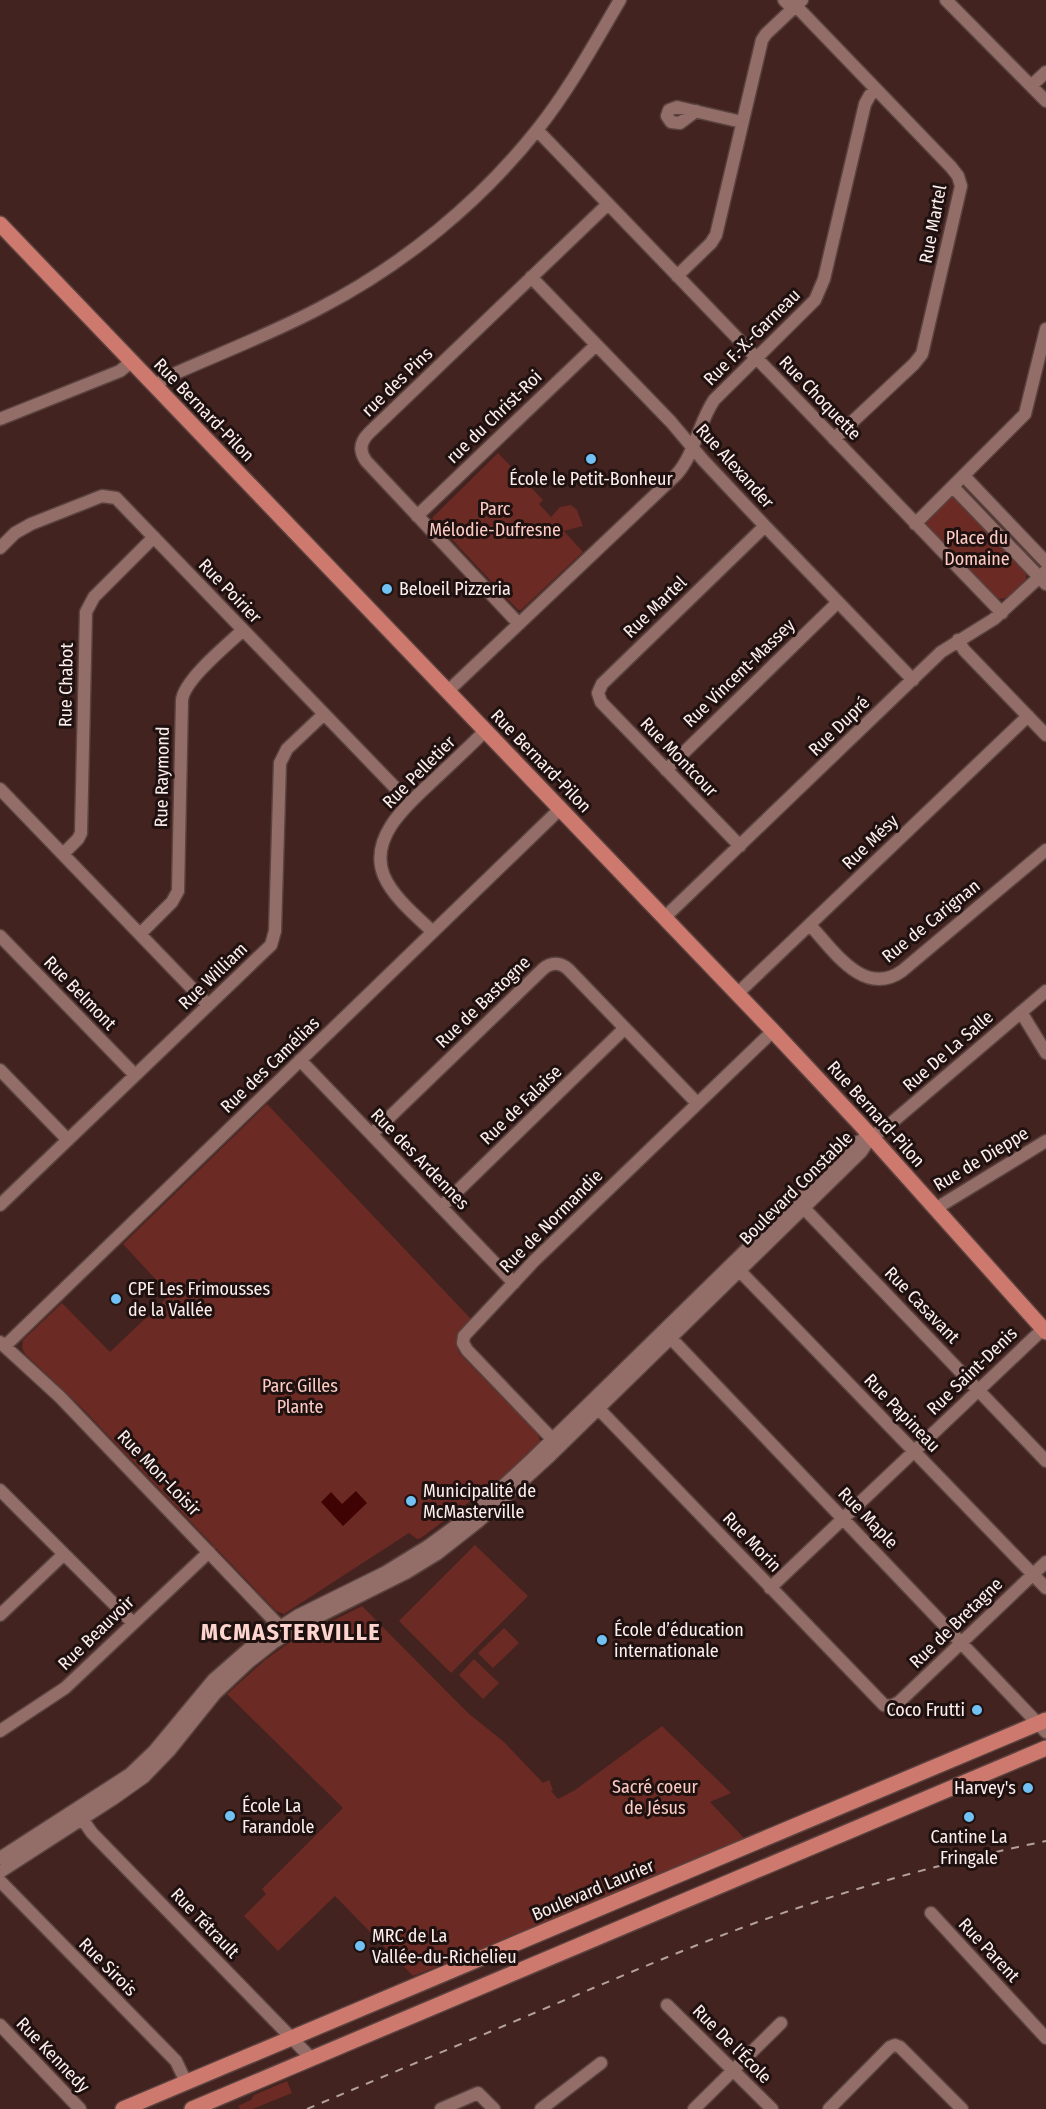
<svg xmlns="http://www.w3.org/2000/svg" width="1046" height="2109" font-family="'Fira Sans Condensed',sans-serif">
	<rect width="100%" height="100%" fill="#42231f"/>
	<!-- green -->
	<path fill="#6b2a23" d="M498 453 543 500 539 504 551 517 560 507 571 505 577 510 583 526 564 531 583 552 521 610H518L432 518Z
		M951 496 955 497 1026 572V579C1018 587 1008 602 996 598L927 526 926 521Z
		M267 1104 471 1319C460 1330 452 1338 460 1354L538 1434 540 1442 485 1494 477 1496 421 1538 417 1539 409 1533 284 1614 276 1611 79 1405 25 1354 22 1348 23 1340 62 1303 110 1352 170 1295 123 1244Z
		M475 1545 528 1596 451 1673 399 1621Z
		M362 1606 468 1713 504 1742 543 1783 549 1780 553 1790 551 1791 558 1799 575 1790 662 1726 731 1793 710 1802 744 1838 480 1950 413 1976 335 1896 278 1951 244 1916 266 1894 262 1889 343 1808 227 1694 265 1660 290 1642Z
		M504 1628 519 1643 493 1668 478 1653Z
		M474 1659 499 1683 483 1699 459 1675Z
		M287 2081 292 2093 253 2109H240L238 2106 251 2100 254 2095Z"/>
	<!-- water -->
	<path fill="#3f0303" d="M356 1491 367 1503 343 1526 321 1502 331 1492 342 1504Z"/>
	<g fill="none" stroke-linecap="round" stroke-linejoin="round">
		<defs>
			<path id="minor" d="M784 0 788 4 796 6 951 167 958 176 961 186 922 354 914 364 834 439
				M946 0 1046 101
				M1031 86 1046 72
				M696 111 680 123 671 122 667 116 669 110 677 107 742 122
				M537 130 1002 613
				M677 276 711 243 716 235 762 40 766 34 802 0
				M531 277 671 422 703 460 765 526 913 680
				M155 386 167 377C218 354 271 334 320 308 403 265 479 203 537 130 569 90 594 44 620 0
				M0 419 120 371 131 362
				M964 476 1046 562
				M953 487 1046 584
				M417 516 596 345
				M915 524 1025 414 1046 329
				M0 548 15 533 31 524 102 496 116 498 410 803
				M519 624 366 461C359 451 360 442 369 433L608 204
				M958 640 964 650 1046 735
				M448 691 676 475C695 454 698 424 714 400L815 300 824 279 865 104 870 95 876 90
				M666 770 838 602
				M0 789 208 1005
				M740 846 601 702 598 693 602 684 765 526
				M63 854 78 839 81 833 86 612 94 597 154 537
				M665 917 941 652 994 619 1046 571
				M810 925C833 950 864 998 902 971L1046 850
				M433 932C416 916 393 897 384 876 367 835 413 800 438 776 454 761 470 746 485 731
				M140 934 172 902 178 891 182 700C184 680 227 645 243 630
				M0 936 135 1075
				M738 993 1028 716
				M1021 1012 1046 1053
				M300 1060 514 1283
				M0 1070 68 1140
				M372 1134 543 969C551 962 560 962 568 969L697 1103
				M799 1203 1046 1461
				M0 1205 271 945 275 931 280 763 287 749 324 714
				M441 1207 625 1028
				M935 1209 1046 1141
				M734 1265 1046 1588
				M666 1333 1046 1732
				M0 1342 60 1397 284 1631
				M5 1346 560 809
				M594 1404 884 1705 891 1706 899 1702 1046 1562
				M557 1444 467 1350 463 1343 464 1336 534 1261 773 1031
				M0 1490 133 1623
				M770 1588 1043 1329
				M0 1615 64 1554
				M0 1731 65 1688 209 1552
				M78 1813 92 1833 312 2059
				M0 1858 130 1774 154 1751 213 1680 254 1644 297 1616 384 1573 428 1546 476 1511 530 1461 854 1144 883 1130 1046 991
				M0 1872 113 1799 144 1777 170 1750 215 1694 249 1662 273 1643 302 1625 406 1573 437 1554 479 1521 550 1456 861 1152 871 1137
				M0 1881 176 2061 186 2082
				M931 1913 1046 2038
				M667 2005 772 2109
				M0 2025 80 2109
				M441 2109 478 2093 494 2109
				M541 2109 601 2063
				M694 2109 781 2023
				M829 2109 890 2047 895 2045 900 2047 962 2109"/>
			<path id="major" d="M0 224 773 1031 859 1123 1046 1332
				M123 2109 1046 1720
				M192 2109 1046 1748"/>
		</defs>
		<!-- minor casing -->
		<use href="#minor" stroke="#5a423f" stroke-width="15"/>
		<!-- major casing -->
		<use href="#major" stroke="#5a423f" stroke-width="18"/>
		<!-- minor -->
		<use href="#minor" stroke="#936e68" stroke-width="12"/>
		<!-- major -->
		<use href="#major" stroke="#ce796e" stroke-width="15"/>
		<!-- rail -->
		<path stroke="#b4a09d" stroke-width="2" stroke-dasharray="8 8" stroke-linecap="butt" d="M307 2109C389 2074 471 2040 553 2005 641 1968 728 1930 819 1901 893 1877 969 1857 1046 1841"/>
	</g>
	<!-- markers -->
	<g fill="#71c1f4" stroke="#1f110f" stroke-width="2">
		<circle cx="591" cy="459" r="6"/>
		<circle cx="387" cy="589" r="6"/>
		<circle cx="116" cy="1299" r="6"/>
		<circle cx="411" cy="1501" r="6"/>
		<circle cx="602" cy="1640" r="6"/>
		<circle cx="977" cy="1710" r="6"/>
		<circle cx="1028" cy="1788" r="6"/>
		<circle cx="230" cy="1816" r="6"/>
		<circle cx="969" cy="1817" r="6"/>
		<circle cx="360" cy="1946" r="6"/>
	</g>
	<g text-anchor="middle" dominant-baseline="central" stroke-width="6" stroke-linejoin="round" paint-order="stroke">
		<!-- street labels -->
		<g font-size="18" fill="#fcefed" stroke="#1f110f">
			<text transform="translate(933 224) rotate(-79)">Rue Martel</text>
			<text transform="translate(752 337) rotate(-45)">Rue F.-X.-Garneau</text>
			<text transform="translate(397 382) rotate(-44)">rue des Pins</text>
			<text transform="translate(820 398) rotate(46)">Rue Choquette</text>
			<text transform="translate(204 410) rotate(46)">Rue Bernard-Pilon</text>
			<text transform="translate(494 417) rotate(-44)">rue du Christ-Roi</text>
			<text transform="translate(735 466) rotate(48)">Rue Alexander</text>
			<text transform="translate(230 591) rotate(46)">Rue Poirier</text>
			<text transform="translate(655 607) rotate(-44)">Rue Martel</text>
			<text transform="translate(739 673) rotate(-44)">Rue Vincent-Massey</text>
			<text transform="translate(66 685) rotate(-89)">Rue Chabot</text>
			<text transform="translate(839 726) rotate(-44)">Rue Dupré</text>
			<text transform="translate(679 757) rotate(46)">Rue Montcour</text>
			<text transform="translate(541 761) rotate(46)">Rue Bernard-Pilon</text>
			<text transform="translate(419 772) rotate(-45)">Rue Pelletier</text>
			<text transform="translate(162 777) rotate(-89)">Rue Raymond</text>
			<text transform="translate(870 842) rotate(-44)">Rue Mésy</text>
			<text transform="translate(931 921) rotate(-39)">Rue de Carignan</text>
			<text transform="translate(213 976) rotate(-44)">Rue William</text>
			<text transform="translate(80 993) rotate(46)">Rue Belmont</text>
			<text transform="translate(483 1002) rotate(-44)">Rue de Bastogne</text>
			<text transform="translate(948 1051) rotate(-41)">Rue De La Salle</text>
			<text transform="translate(270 1065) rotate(-44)">Rue des Camélias</text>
			<text transform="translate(521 1105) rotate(-44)">Rue de Falaise</text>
			<text transform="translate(876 1114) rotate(48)">Rue Bernard-Pilon</text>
			<text transform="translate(420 1159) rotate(46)">Rue des Ardennes</text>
			<text transform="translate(981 1159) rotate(-31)">Rue de Dieppe</text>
			<text transform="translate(796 1188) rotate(-45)">Boulevard Constable</text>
			<text transform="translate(551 1221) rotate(-45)">Rue de Normandie</text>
			<text transform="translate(922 1305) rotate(46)">Rue Casavant</text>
			<text transform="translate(972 1371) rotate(-44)">Rue Saint-Denis</text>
			<text transform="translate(902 1413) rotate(46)">Rue Papineau</text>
			<text transform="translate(159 1473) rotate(46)">Rue Mon-Loisir</text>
			<text transform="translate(868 1518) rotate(46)">Rue Maple</text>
			<text transform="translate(752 1542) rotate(46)">Rue Morin</text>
			<text transform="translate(956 1623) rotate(-44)">Rue de Bretagne</text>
			<text transform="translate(96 1633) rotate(-44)">Rue Beauvoir</text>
			<text transform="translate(593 1890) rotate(-23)">Boulevard Laurier</text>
			<text transform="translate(205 1923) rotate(46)">Rue Tétrault</text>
			<text transform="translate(989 1950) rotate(47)">Rue Parent</text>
			<text transform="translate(108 1967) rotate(45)">Rue Sirois</text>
			<text transform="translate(732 2044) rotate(45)">Rue De l'École</text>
			<text transform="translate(53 2055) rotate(46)">Rue Kennedy</text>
		</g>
		<!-- poi labels -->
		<g font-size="18" fill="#fcefed" stroke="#1f110f" text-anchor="start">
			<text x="591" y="479" text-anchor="middle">École le Petit-Bonheur</text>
			<text x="399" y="589">Beloeil Pizzeria</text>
			<text x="128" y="1289">CPE Les Frimousses<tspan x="128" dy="21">de la Vallée</tspan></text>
			<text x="423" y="1491">Municipalité de<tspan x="423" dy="21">McMasterville</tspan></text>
			<text x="614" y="1630">École d’éducation<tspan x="614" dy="21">internationale</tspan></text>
			<text x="965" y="1710" text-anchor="end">Coco Frutti</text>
			<text x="1016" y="1788" text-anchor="end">Harvey's</text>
			<text x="242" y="1806">École La<tspan x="242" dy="21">Farandole</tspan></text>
			<text x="969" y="1837" text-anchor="middle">Cantine La<tspan x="969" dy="21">Fringale</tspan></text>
			<text x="372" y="1936">MRC de La<tspan x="372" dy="21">Vallée-du-Richelieu</tspan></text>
		</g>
		<!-- park labels -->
		<g font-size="18" fill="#feccc5" stroke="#1f110f">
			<text x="495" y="509">Parc<tspan x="495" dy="21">Mélodie-Dufresne</tspan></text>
			<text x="977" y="538">Place du<tspan x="977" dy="21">Domaine</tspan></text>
			<text x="300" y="1386">Parc Gilles<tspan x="300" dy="21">Plante</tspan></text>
			<text x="655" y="1787">Sacré coeur<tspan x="655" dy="21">de Jésus</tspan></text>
		</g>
		<!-- district labels -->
		<g font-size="24" font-weight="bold" letter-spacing="1.5" fill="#fed4ce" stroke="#1f110f">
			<text x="291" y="1632">MCMASTERVILLE</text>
		</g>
	</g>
</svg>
